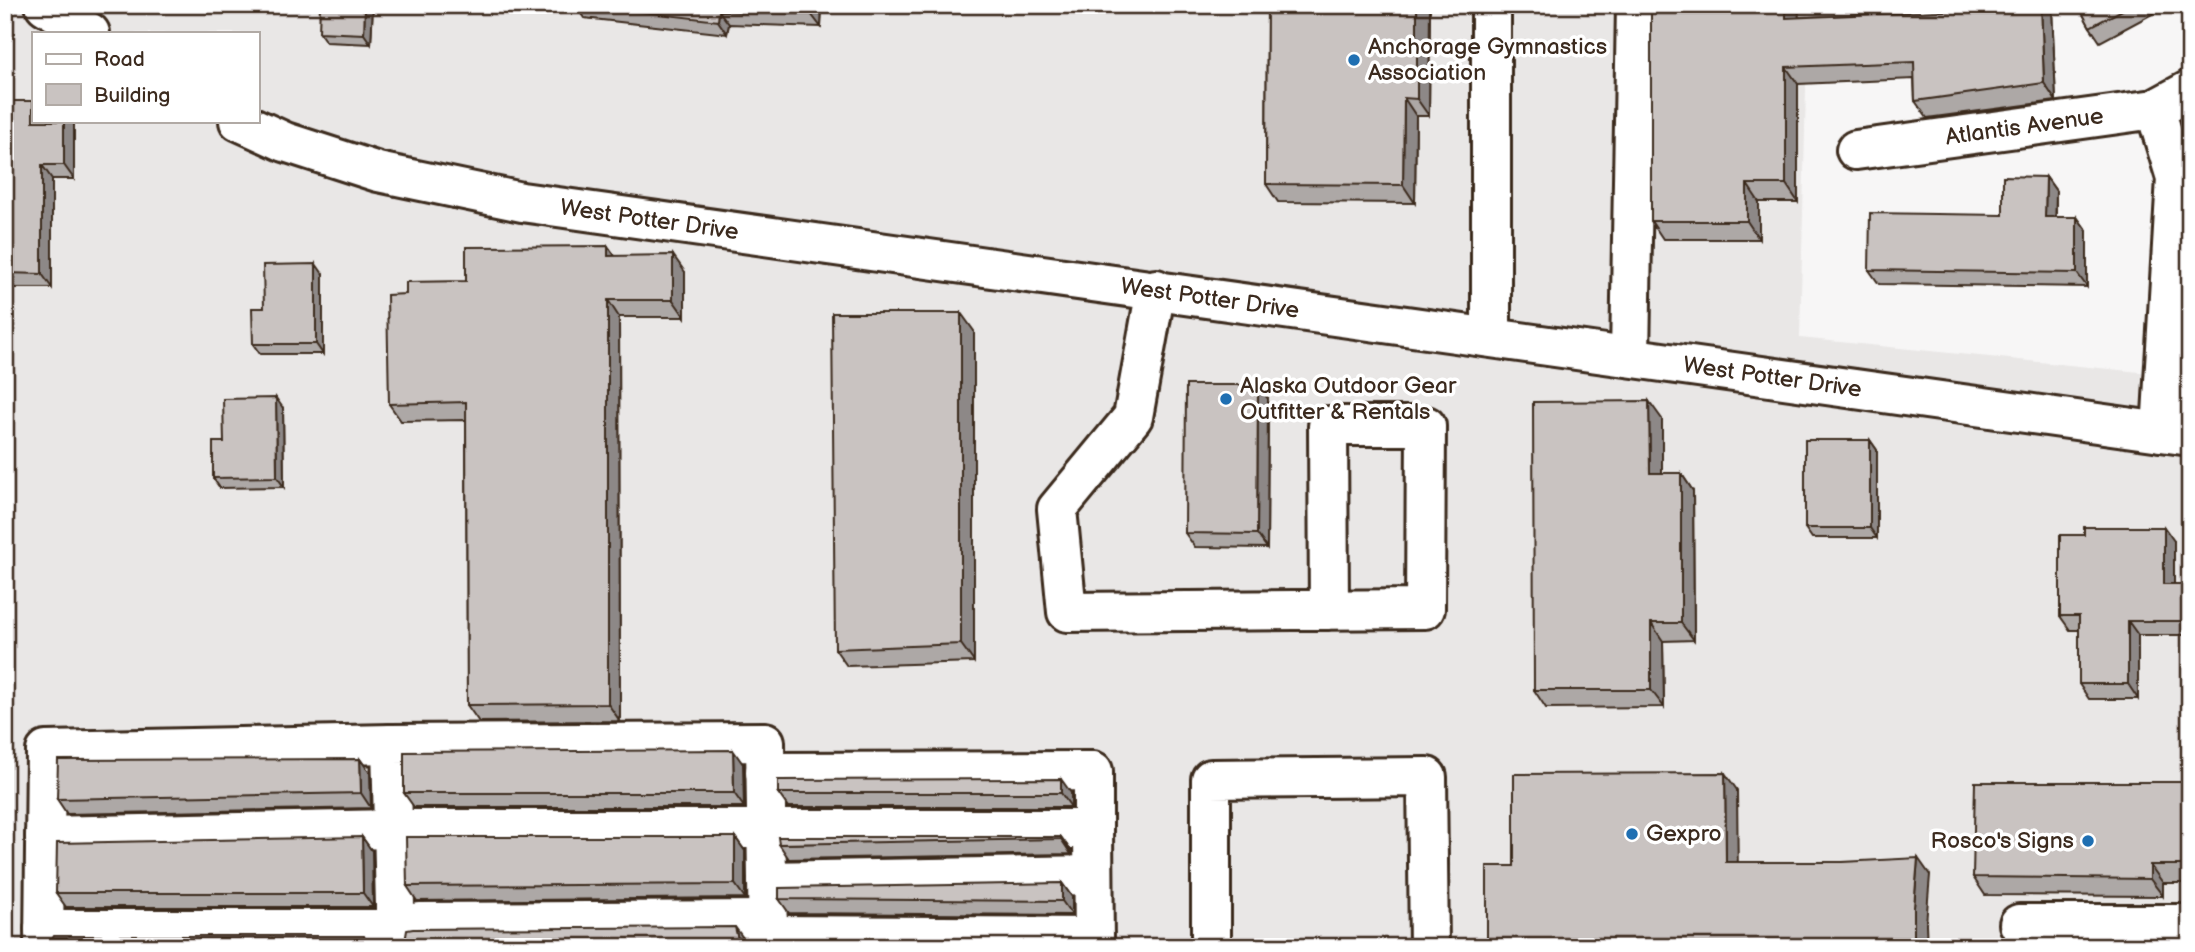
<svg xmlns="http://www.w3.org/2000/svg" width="2195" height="952" font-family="'Balsamiq Sans',sans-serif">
	<rect width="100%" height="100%" fill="#f7f6f6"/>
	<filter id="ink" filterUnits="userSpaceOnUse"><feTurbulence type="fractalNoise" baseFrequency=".0143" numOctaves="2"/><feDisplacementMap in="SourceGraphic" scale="14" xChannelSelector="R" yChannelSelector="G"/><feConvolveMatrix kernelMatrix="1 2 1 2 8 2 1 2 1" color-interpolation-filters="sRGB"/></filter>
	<g filter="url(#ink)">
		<!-- built -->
		<path fill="#e9e7e6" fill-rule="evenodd" d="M5 5H1808L1800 338 2190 377V947H5ZM33 33H257V121H33Z"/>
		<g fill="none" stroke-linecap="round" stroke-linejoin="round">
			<defs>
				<g id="minor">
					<path d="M2155 109 2176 178 2161 432"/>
					<path id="s1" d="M1856 150 2155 109 2190 90"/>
					<path d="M1156 289 1133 417 1057 509 1067 612 1425 609 1426 426H1328L1329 610"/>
					<path d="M1491 337V5"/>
					<path d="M1630 357 1636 5"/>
					<path d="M765 772 1093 771V829"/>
					<path d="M45 836 393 829H1093L1094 947"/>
					<path d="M767 881 1093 875"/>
					<path d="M2019 924H2190"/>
					<path d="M44 929H396L420 922 768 920"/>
					<path d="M768 935 1094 937"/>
					<path d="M44 947 46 751 391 744"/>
					<path d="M396 947 391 744 765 742 768 947"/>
					<path d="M1211 947V779L1427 777 1429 947"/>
				</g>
				<g id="major">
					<path d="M45 5 90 33"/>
					<path id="s2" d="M239 121 285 142 378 172 522 202 2190 436"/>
				</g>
			</defs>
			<!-- minor casing -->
			<use href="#minor" stroke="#3b2a1e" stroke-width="44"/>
			<!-- major casing -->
			<use href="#major" stroke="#3b2a1e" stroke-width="44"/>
			<!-- minor -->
			<use href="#minor" stroke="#fff" stroke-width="38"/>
			<!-- major -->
			<use href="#major" stroke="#fff" stroke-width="38"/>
		</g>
		<!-- wall -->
		<path fill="#ada8a6" stroke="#3b2a1e" stroke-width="2" d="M373 5 371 44 326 42 319 32Z
			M575 5H822L821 27 729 24 727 34 584 18Z
			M1267 5H1430L1429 116H1416L1415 203 1278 202 1266 184Z
			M1651 5H1799L1798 17 1967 10V5H2049L2052 9 2056 101 1927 118 1915 101 1914 79 1798 84V202H1759V239H1663L1651 221Z
			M2078 5H2169L2100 42 2090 27Z
			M5 101 33 121H74V179H52V288H5Z
			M2046 177 2056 191V217H2077L2087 231V287L1879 284 1869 270 2003 215Z
			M615 256 685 272V317H619L620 721 479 722 467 705 466 420 401 421 389 404 466 281Z
			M323 274V354H260L253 344Z
			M974 331V662L847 666 835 649Z
			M1268 399 1267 548 1195 547 1185 533Z
			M283 408 284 487 220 488 213 478 224 442Z
			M1662 419V473H1681L1693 491 1694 640 1663 641 1664 707 1546 708 1534 690Z
			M1870 440 1877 450V538H1812L1805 528Z
			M2084 535 2174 541V584H2190V635H2138V699H2089L2079 684V630H2070L2060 616Z
			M360 759 370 773 371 808 67 814 57 799Z
			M743 764 744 807H414L404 793Z
			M2190 782V883H2163V896L1985 895 1973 877Z
			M778 793H1071V807H788Z
			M362 837 372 851 373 907H66L56 893Z
			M735 837 745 851V898L417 901 407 886Z
			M1061 837 1071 851V854L789 859 779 844Z
			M1062 883 1072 897V915L789 913 779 899Z"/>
		<!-- shaded-wall -->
		<path fill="#8d8887" stroke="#3b2a1e" stroke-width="2" d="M365 5H373L371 44 364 34Z
			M812 5H822L821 27 811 14Z
			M1417 5H1430L1429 116 1417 99Z
			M1786 5H1799L1798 35 1786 18Z
			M2041 5H2049L2052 9 2056 101 2044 83Z
			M719 11 729 24 727 34 718 21Z
			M1786 67 1798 84V202L1786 184Z
			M1404 98 1416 116 1415 203 1403 185Z
			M64 121H74V179L64 165Z
			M42 165 52 179V288L42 274Z
			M2046 177 2056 191 2055 231 2045 217Z
			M1747 184 1759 202V239L1747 221Z
			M2077 217 2087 231V287L2077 273Z
			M608 246 620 263 608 256Z
			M673 255 685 272V317L673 300Z
			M316 264 323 274V354L316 344Z
			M608 300 619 317 620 721 608 704Z
			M961 313 974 331V662L961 644Z
			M1258 385 1268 399 1267 548 1257 534Z
			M276 398 283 408 284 487 277 477Z
			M1649 401 1662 419V491L1650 473Z
			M1870 440 1877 450V538L1870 528Z
			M1681 473 1693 491 1694 640 1681 623Z
			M2164 527 2174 541V599L2164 584Z
			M2128 621 2138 635V699L2128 684Z
			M1651 623 1663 641 1664 707 1651 690Z
			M733 750 743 764 744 807 734 793Z
			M360 759 370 773 371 808 361 793Z
			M1725 773 1737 790 1738 880 1726 862Z
			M1061 779 1071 793V807L1061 793Z
			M362 837 372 851 373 907 363 893Z
			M735 837 745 851V898L735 884Z
			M1061 837 1071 851V854L1061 839Z
			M1918 858 1930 875 1926 924 1927 947H1914V907Z
			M2150 865 2163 883V896L2150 879Z
			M1062 883 1072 897V915L1062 901Z
			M735 927 746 942 747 947H741L739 944Z"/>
		<!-- building -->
		<path fill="#c9c3c1" stroke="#3b2a1e" stroke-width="2" d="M320 5H365L364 34 319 32Z
			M582 5H812L811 14 719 11 718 21Z
			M1267 5H1417V99L1404 98 1403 185 1266 184Z
			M1651 5H1786V18L1967 10V5H2041L2044 83 1915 101 1914 62 1786 67V184H1747V221H1651Z
			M2078 5H2132L2090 27Z
			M5 101H33V121H64V165H42V274L5 273Z
			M2185 103H2190V159H2187L2185 150Z
			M2003 176 2046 177 2045 217H2077V273L1869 270 1870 213 2003 215Z
			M608 246V256L673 255V300H608V704L467 705 466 402 389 404 387 295 406 294V282L466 281V247Z
			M316 264V344H253L252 308H264L263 265Z
			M832 313H961V644L835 649Z
			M1186 385H1258L1257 534 1185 533Z
			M276 398 277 477 213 478V442H224L223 399Z
			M1649 401 1650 473H1681V623H1651V690H1534L1533 402Z
			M1805 440H1870V528H1805Z
			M2084 527H2164V584H2190V621H2128V684H2079V616H2060V535H2084Z
			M733 750 734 793H404V752Z
			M360 759 361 793 57 799 58 760Z
			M1725 773 1726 862H1842L1918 858 1914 907V947H1487V866H1514V774Z
			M1061 779V793H778V780Z
			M1975 782H2190V865H2150V879L1973 877Z
			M362 837 363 893H56L57 843Z
			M406 837H735V884L407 886Z
			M778 837H1061V839L779 844Z
			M1062 883V901L779 899V888Z
			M735 927 739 944 742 947H400L405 942 407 930 413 929Z
			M54 936H364L367 944 370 947H48Z
			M777 942 1065 944V947H772Z"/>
	</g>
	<!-- markers -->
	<g fill="#1f6fb2" stroke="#fff" stroke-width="2.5">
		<circle cx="1354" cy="60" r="7"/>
		<circle cx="1226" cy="399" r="7"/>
		<circle cx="1632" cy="834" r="7"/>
		<circle cx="2088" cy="841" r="7"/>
	</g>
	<g text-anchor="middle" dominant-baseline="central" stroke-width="7" stroke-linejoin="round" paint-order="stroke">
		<!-- poi labels -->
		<g font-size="23" fill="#3b2a1e" stroke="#fff" text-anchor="start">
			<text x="1368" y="47">Anchorage Gymnastics<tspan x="1368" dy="26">Association</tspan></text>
			<text x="1240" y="386">Alaska Outdoor Gear<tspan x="1240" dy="26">Outfitter &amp; Rentals</tspan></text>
			<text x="1646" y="834">Gexpro</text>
			<text x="2074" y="841" text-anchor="end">Rosco's Signs</text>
		</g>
		<!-- street labels -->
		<g font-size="23" fill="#3b2a1e" stroke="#fff">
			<text stroke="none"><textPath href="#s1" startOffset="170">Atlantis Avenue</textPath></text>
			<text stroke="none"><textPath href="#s2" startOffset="424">West Potter Drive</textPath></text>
			<text stroke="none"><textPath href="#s2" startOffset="990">West Potter Drive</textPath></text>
			<text stroke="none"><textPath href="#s2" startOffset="1558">West Potter Drive</textPath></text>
		</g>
	</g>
	<!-- margin -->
	<rect width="2195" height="952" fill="none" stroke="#fff" stroke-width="28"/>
	<rect x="14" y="14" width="2167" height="924" fill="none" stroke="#3b2a1e" stroke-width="2.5" filter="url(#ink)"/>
	<!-- legend -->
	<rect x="32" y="32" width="228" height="91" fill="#ffffff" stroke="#b1aaa5" stroke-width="2"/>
	<rect x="46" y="54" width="35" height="10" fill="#ffffff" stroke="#b1aaa5" stroke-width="2"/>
	<text x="94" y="66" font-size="21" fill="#3b2a1e">Road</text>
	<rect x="46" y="84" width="35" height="21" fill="#c9c3c1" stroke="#b1aaa5" stroke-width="2"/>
	<text x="94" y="102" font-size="21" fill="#3b2a1e">Building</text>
</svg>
